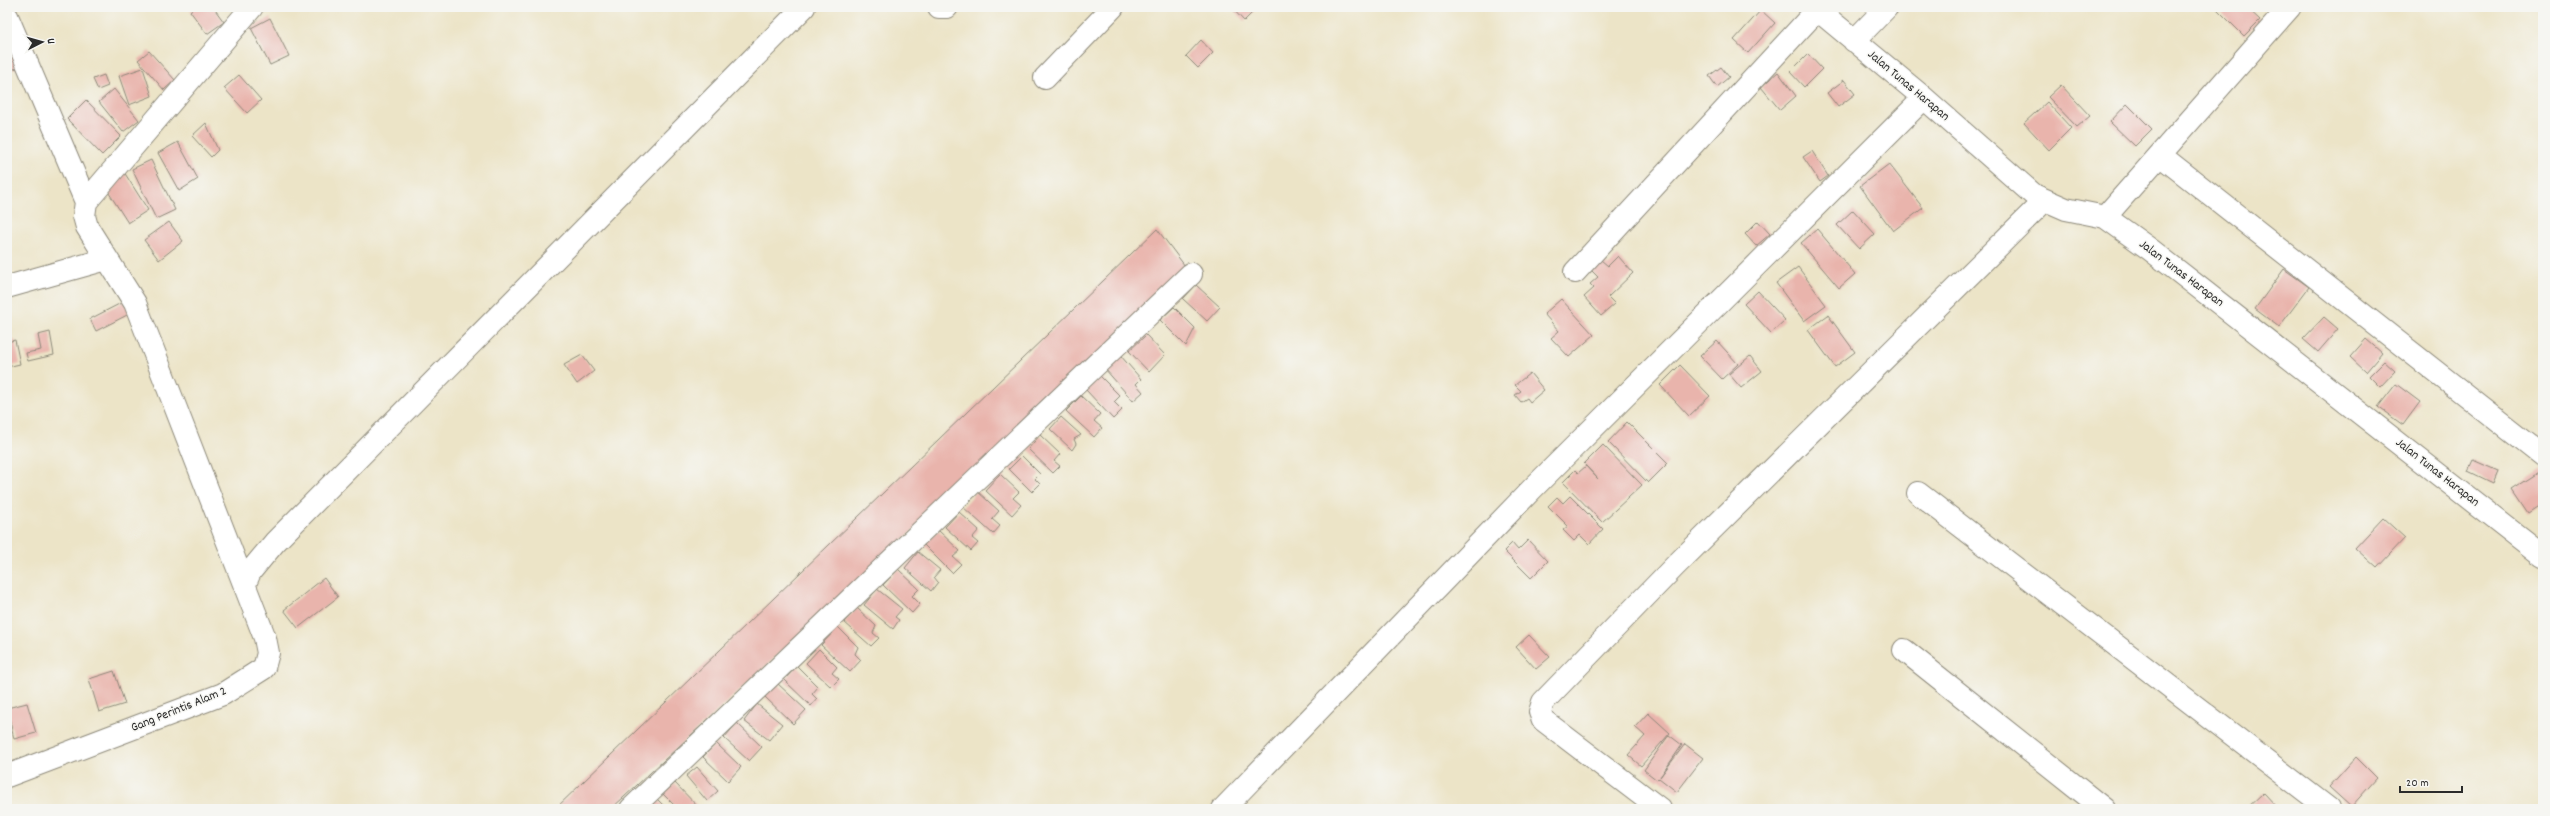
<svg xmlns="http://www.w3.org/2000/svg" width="2550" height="816" font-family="Dekko,sans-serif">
	<rect width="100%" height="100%" fill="#f6f6f2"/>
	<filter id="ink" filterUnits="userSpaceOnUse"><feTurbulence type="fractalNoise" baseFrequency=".025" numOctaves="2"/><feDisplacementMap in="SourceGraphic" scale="8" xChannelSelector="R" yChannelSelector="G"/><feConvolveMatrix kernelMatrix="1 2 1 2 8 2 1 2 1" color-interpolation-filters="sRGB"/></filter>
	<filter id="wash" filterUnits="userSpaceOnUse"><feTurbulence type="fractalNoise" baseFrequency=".012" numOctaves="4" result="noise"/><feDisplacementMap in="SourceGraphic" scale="16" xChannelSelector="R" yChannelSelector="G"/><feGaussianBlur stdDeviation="0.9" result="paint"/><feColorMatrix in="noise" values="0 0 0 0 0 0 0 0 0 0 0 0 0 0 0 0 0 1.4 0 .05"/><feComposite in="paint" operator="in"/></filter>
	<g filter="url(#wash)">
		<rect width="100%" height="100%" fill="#ece4c7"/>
		<g id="blocks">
			<!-- building -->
			<path fill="#e9b4ac" d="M195 7H213L224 22 207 34 190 11Z
				M1231 7H1258L1244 21Z
				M2215 7H2246L2260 20 2244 36Z
				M1761 10 1775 23 1748 53 1734 40Z
				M270 18 289 56 270 65 251 28Z
				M1201 40 1213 53 1198 68 1186 56Z
				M16 51 21 67 7 71V53Z
				M149 51 175 80 164 90 138 60Z
				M1808 54 1822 69 1804 87 1790 72Z
				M1721 67 1729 77 1717 87 1709 76Z
				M143 68 152 96 129 105 119 76Z
				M1778 72 1796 96 1780 110 1761 87Z
				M104 75 108 86 98 90 93 79Z
				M239 75 261 100 247 113 224 88Z
				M1844 80 1855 94 1838 107 1827 93Z
				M2061 85 2090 116 2077 127 2048 97Z
				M114 89 139 120 123 132 99 102Z
				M86 100 121 136 102 155 67 119Z
				M2047 102 2071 128 2049 150 2024 123Z
				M2127 104 2152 129 2135 146 2110 122Z
				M206 123 218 150 211 157 192 136Z
				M178 142 198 179 179 191 158 153Z
				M1812 151 1828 176 1820 182 1803 157Z
				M151 160 175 210 156 219 132 169Z
				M1889 164 1923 208 1893 231 1860 186Z
				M124 172 148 210 128 223 107 190Z
				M1853 210 1875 234 1859 249 1837 225Z
				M1758 221 1770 234 1756 246 1745 234Z
				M169 222 183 241 159 260 144 240Z
				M1157 229 1191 274 611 809H555Z
				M1817 229 1855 274 1839 288 1801 243Z
				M1618 256 1633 273 1608 297 1615 304 1601 316 1584 297 1594 288 1590 284 1598 277 1591 270 1601 260 1608 266Z
				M1798 267 1826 305 1804 321 1776 283Z
				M2284 269 2309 287 2279 327 2255 309Z
				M1196 285 1220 307 1207 321 1183 299Z
				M1758 291 1785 320 1771 333 1744 304Z
				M1561 299 1594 335 1569 357 1551 338 1559 331 1544 314Z
				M125 301 131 313 96 331 90 319Z
				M1174 307 1195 328 1186 346 1160 320Z
				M1828 315 1855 352 1835 367 1808 330Z
				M2324 317 2338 329 2318 352 2303 339Z
				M50 332 54 355 28 361 26 353 41 350 38 335Z
				M1146 335 1165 355 1149 372 1129 351Z
				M2366 339 2382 353 2366 372 2350 357Z
				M15 340 20 364 7 367V342Z
				M1717 341 1738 364 1722 379 1700 356Z
				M582 355 594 371 577 384 564 365Z
				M1120 355 1141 379 1136 384 1143 392 1133 401 1105 369Z
				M1750 356 1762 371 1741 388 1729 374Z
				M2384 361 2395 371 2380 387 2369 376Z
				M1680 365 1710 396 1689 416 1660 385Z
				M1530 373 1544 390 1530 402 1527 398 1521 402 1515 395 1521 391 1515 385Z
				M1100 376 1120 396 1114 402 1122 410 1113 419 1086 390Z
				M2396 384 2420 402 2403 425 2378 407Z
				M1081 396 1100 414 1094 421 1102 428 1094 437 1066 411Z
				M1061 417 1081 435 1074 439 1076 444 1072 450 1050 429Z
				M1627 422 1668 463 1648 483 1608 442Z
				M1040 435 1060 454 1054 461 1060 466 1053 473 1028 449Z
				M1603 445 1642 485 1602 522 1563 482 1575 470 1578 473 1586 466 1598 479 1584 464Z
				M1022 456 1040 474 1035 479 1040 484 1032 492 1009 469Z
				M2473 460 2498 471 2493 483 2468 471Z
				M2543 469V503L2528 513 2512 489Z
				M1000 474 1019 492 1013 498 1021 505 1012 515 985 490Z
				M977 491 999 511 992 519 1000 526 993 534 963 507Z
				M1570 496 1603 529 1589 544 1580 535 1574 541 1563 530 1568 526 1548 506 1557 497 1563 503Z
				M959 512 979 530 972 538 978 543 971 551 945 527Z
				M2383 518 2405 538 2377 568 2355 548Z
				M938 530 960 551 953 557 961 564 952 573 924 545Z
				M1528 540 1548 561 1531 578 1504 551 1512 543 1518 550Z
				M918 552 940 570 934 577 938 582 931 591 905 568Z
				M898 569 919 589 912 596 920 604 912 613 883 585Z
				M324 578 338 597 298 628 284 610Z
				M877 589 902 609 895 617 899 620 893 629 864 605Z
				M857 608 876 626 873 633 879 638 871 646 844 622Z
				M838 627 858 647 855 654 861 660 850 672 821 645Z
				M1529 635 1550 657 1536 669 1516 647Z
				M819 649 837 667 832 673 839 679 831 687 806 663Z
				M797 666 818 687 812 694 817 699 811 706 784 680Z
				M114 671 125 704 99 712 89 679Z
				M777 683 806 710 793 724 764 696Z
				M27 703 36 733 14 739 7 708Z
				M757 704 782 724 769 740 744 721Z
				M1648 713 1670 733 1641 766 1628 755 1645 736 1635 727Z
				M737 723 762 747 749 761 724 738Z
				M1669 735 1682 745 1660 777 1685 744 1703 758 1677 792 1659 778 1657 780 1644 770Z
				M716 743 741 767 728 781 703 757Z
				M2356 757 2377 778 2351 807 2329 787Z
				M697 767 718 791 707 801 686 776Z
				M675 783 700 809H678L663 794Z
				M2263 793 2275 806 2272 809H2246Z
				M657 799 667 809H648Z"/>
		</g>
	</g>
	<g filter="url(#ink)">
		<use href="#blocks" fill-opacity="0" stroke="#8c8879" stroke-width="1"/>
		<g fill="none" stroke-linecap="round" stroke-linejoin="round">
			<defs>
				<path id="minor" d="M939 7H947
					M1814 7 1924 98 2034 195 2066 209 2105 217 2151 250 2543 556
					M7 16 86 202
					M1854 41 1887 7
					M1045 78 1113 7
					M2160 155 2543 456
					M2105 217 2290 7
					M1575 272 1817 10
					M7 287 107 259
					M1918 493 2329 809
					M245 584 250 572 275 542 804 7
					M1904 650 2104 809
					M7 776 223 694 264 668 268 653 265 638 135 303 87 227 84 216 86 202 252 7
					M631 809 1191 274
					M1223 809 1532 489 1924 98
					M1660 809 1543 720 1540 712 1543 702 1675 566 2044 201"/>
			</defs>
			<!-- minor casing -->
			<use href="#minor" stroke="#8c8879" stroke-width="24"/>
			<!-- minor -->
			<use href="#minor" stroke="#fff" stroke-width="22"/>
		</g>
	</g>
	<g text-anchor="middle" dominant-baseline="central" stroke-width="3" stroke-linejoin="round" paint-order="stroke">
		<!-- street labels -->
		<g font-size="13" fill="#2b2b2b" stroke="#f6f6f2">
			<text transform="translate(1908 86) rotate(40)">Jalan Tunas Harapan</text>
			<text transform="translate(2181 274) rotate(37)">Jalan Tunas Harapan</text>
			<text transform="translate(2437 473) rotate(38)">Jalan Tunas Harapan</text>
			<text transform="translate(179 710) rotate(-22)">Gang Perintis Alam 2</text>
		</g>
	</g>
	<!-- margin -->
	<rect width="2550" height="816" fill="none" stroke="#f6f6f2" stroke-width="24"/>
	<!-- north arrow -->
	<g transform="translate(42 42) rotate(84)" stroke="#f6f6f2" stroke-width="3" paint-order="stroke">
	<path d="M0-3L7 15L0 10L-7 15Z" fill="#2b2b2b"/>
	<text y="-6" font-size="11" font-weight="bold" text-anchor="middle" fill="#2b2b2b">U</text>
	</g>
	<!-- scale -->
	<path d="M2400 786v6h62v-6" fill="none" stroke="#2b2b2b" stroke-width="2"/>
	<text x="2406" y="786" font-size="12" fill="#2b2b2b" stroke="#f6f6f2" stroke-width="3" paint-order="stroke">20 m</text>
</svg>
